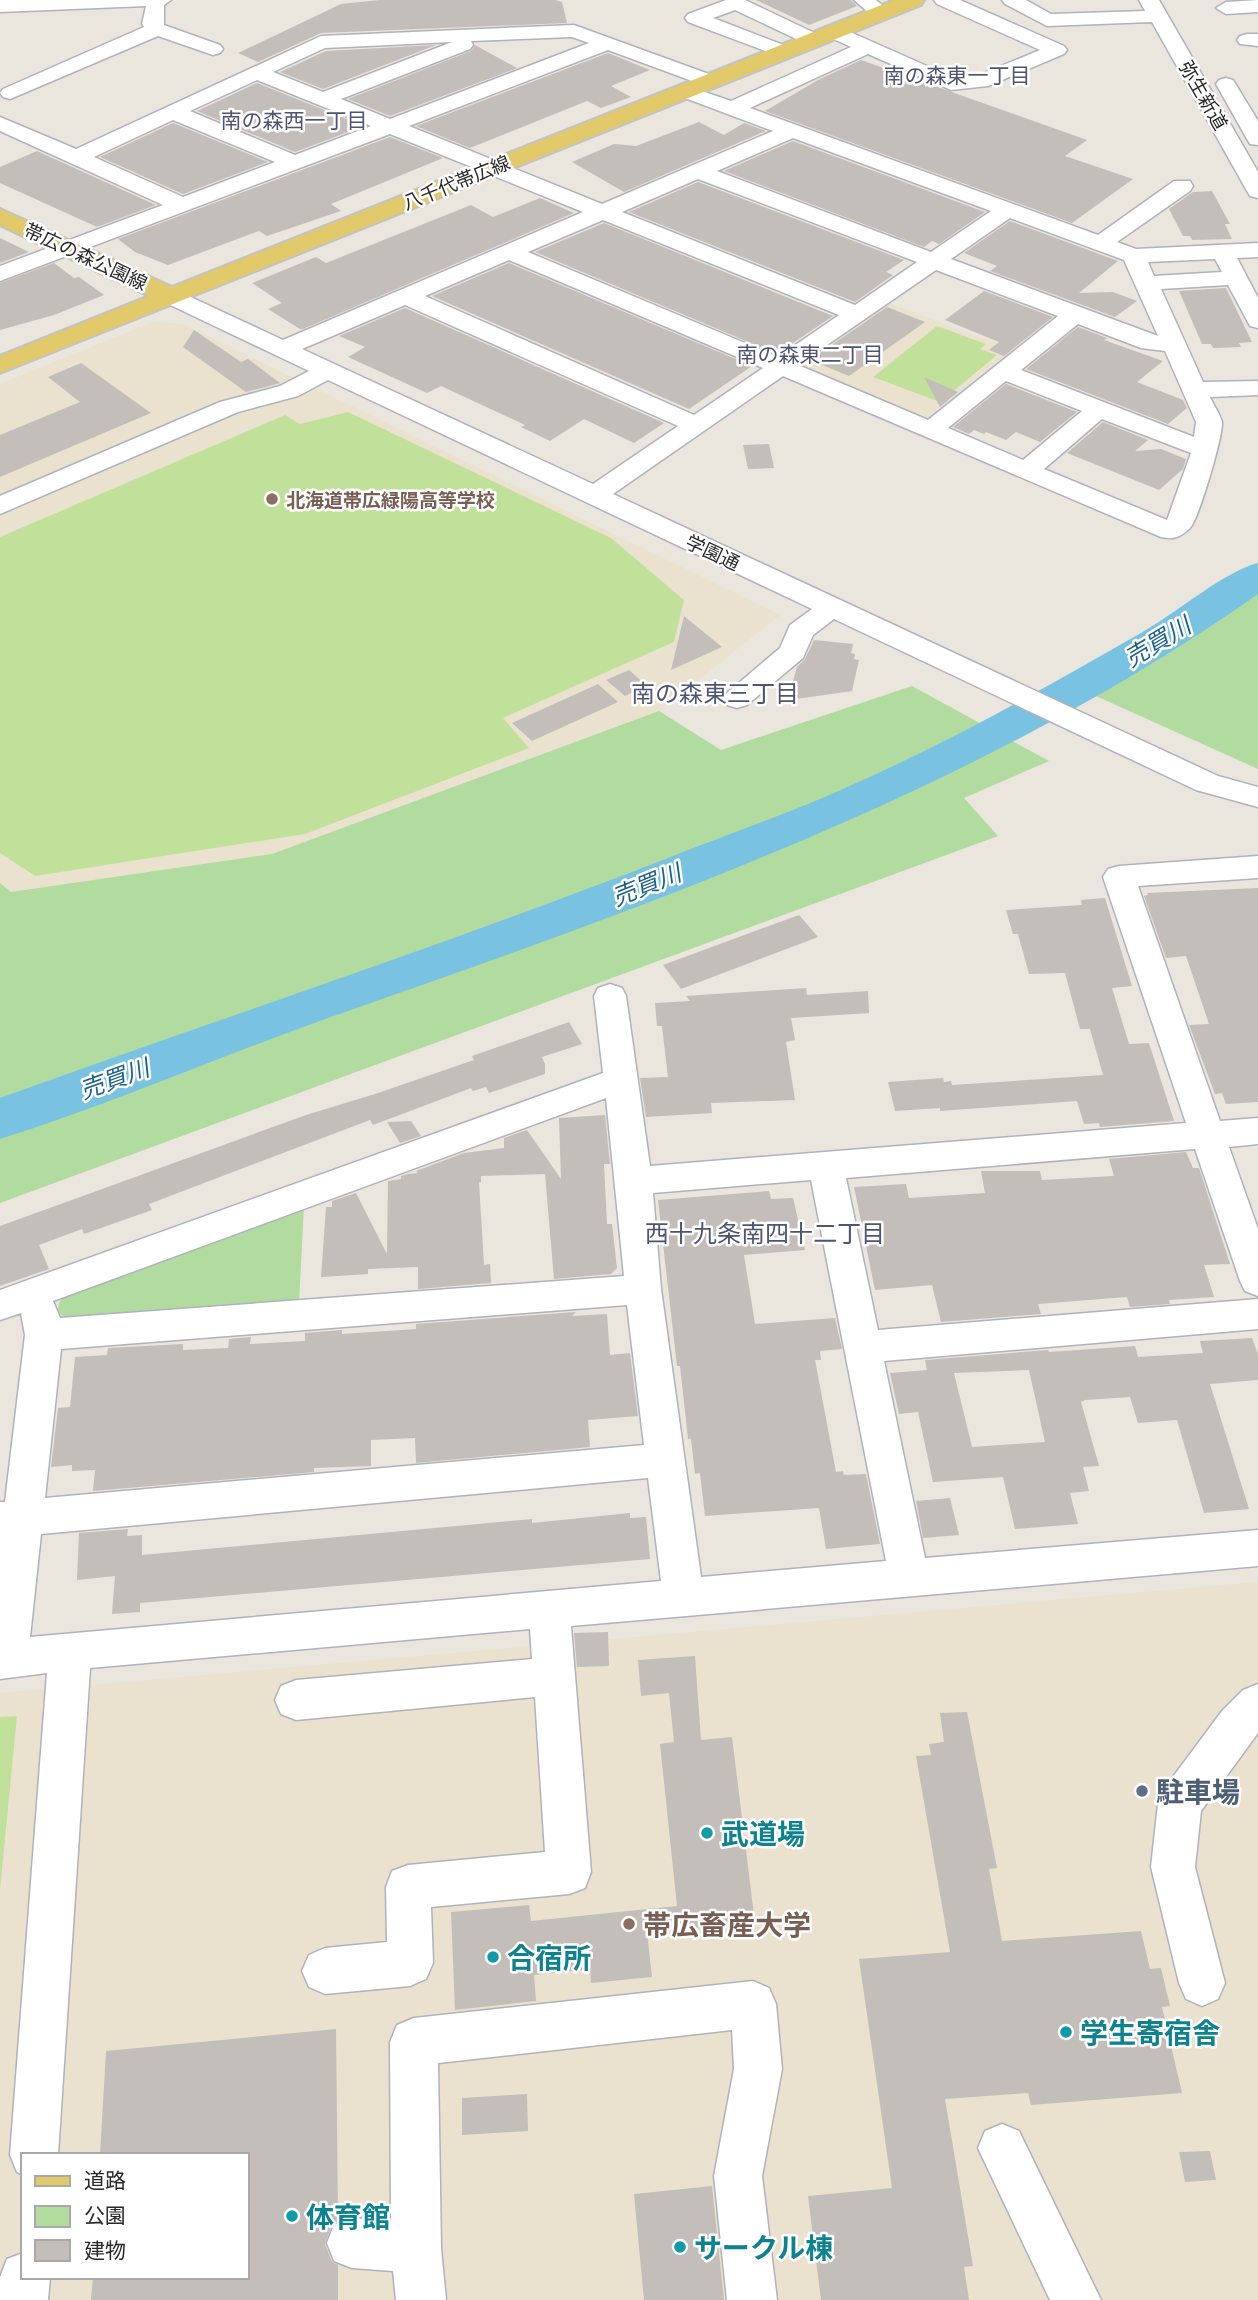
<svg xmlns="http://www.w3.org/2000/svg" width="1258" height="2300" font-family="'Exo 2','Noto Sans JP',sans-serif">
	<rect width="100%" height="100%" fill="#eae5dd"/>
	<!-- education -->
	<path fill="#eae2ce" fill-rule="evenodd" d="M889 303 1013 350 924 419 798 368Z
		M153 322 183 324 780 615 659 711 272 854 10 892 0 883V384Z
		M1258 1582V2300H0V1693ZM23 2155H247V2277H23Z"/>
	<!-- green -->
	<path fill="#b1db9f" d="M1258 590V769L1096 696Z
		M912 686 1049 761 964 798 998 836 0 1203V883L11 892 272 854 659 711 721 750Z
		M304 1207 299 1302 68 1320 58 1312 59 1303 68 1291Z"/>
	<!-- pitch -->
	<path fill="#c1e19b" d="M937 326 986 344 980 349 997 355 940 402 873 377Z
		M348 412 611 538 684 600 674 642 503 718 529 748 305 834 35 876 0 853V537L285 415 300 424Z
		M17 1716 0 1890V1717Z"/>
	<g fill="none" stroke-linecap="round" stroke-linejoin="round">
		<!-- river -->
		<path fill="#7ac2e1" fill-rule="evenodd" d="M1258 563V594C978 791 651 905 331 1017 220 1056 112 1104 0 1139V1098C222 1018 447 944 668 858 730 833 794 812 854 784 955 739 1051 685 1146 630 1177 612 1227 570 1258 563Z"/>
	</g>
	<!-- building -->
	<path fill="#c3beb9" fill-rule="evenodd" d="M555 0 562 2 567 23 321 33 258 62 238 53 341 4 380 0Z
		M756 0H851L857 6 809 25Z
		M436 45 323 89 280 72 326 51Z
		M475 45 517 68 390 116 348 99 471 51Z
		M608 53 650 70 611 86 631 97 601 108 587 101 470 148 416 126Z
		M861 60 1087 140 1065 156 1133 179 1072 223 765 111 818 80Z
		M257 83 364 126 295 152 197 111Z
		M699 122 724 135 744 123 766 131 624 192 572 162 614 144 636 146Z
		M173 123 268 162 183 194 100 157Z
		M390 137 443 158 331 204 341 211 267 236 259 231 168 265 135 252 118 239Z
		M793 141 985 212 939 244 932 241 924 247 724 171Z
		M37 151 156 205 97 227 0 183V167Z
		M698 182 904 260 886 272 893 275 855 302 629 212Z
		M1212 191 1230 224H1225L1232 239 1192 240 1190 236H1183L1169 209 1193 192Z
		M540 198 574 213 303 329H300L268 309 282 303 252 283 316 257 326 263 471 205 493 217Z
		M1010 221 1118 261 1079 293 1113 292 1137 301 1115 317 990 271 997 266 964 253Z
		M604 223 833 316 784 349 778 347 772 352 535 252Z
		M0 238 29 252 0 263Z
		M54 263 74 278 79 277 104 295 54 315 0 330V283Z
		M509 263 752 366 689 409 432 296Z
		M1226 288 1252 342 1239 343 1241 347 1213 348 1211 344H1202L1179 291Z
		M984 291 1053 317 1004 356 989 350 999 342 945 320Z
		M887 307 925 322 849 376 810 360Z
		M405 308 664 423 634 443 584 419 550 441 521 427 525 425 441 386 427 393 348 357 365 347 339 336Z
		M1078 327 1107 338 1104 340 1163 361 1137 382 1183 400 1187 408 1168 424 1026 369Z
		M194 330 241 362 248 359 280 383 246 392 183 347Z
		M81 363 151 413 0 477V435L80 402 48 377Z
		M924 377 958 392 940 407Z
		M1006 384 1077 412 1040 442 1016 432 1006 440 986 432 984 434 974 430 969 434 953 427Z
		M1103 422 1148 440 1135 451 1161 449 1186 459 1183 469 1159 490 1067 453Z
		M769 444 774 468 748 469 743 445Z
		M684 616 722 647 671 670Z
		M814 640 853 644 851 653 855 654 854 659 859 660 852 691 796 699 798 692 790 691 797 667 805 659Z
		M629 670 647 686 625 696 606 680Z
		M598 684 618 702 532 741 512 723Z
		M1258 888V1102L1226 1104 1222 1093 1215 1094 1189 1025 1209 1024 1186 956 1166 958 1144 896 1148 895 1147 893Z
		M1105 898 1132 986 1112 988 1129 1044 1149 1043 1174 1121 1100 1127 1099 1123 1084 1124 1077 1101 940 1111V1108L895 1111 888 1082 943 1078 944 1082 951 1081 952 1085 1103 1075 1090 1029H1080L1065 973 1029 974 1018 934H1013L1006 910 1082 905 1081 900Z
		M799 915 818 937 681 989 663 965Z
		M806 988 807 995 868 991 869 1013 791 1018 795 1040 786 1042 795 1100 711 1103 712 1113 646 1117 640 1078 668 1077 662 1026H657L655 1003 690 1001 686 996Z
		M569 1022 582 1044 542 1057 545 1064V1074L489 1093 486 1087 473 1091 471 1088 373 1125 370 1120 149 1204 152 1210 84 1234 82 1229 39 1245 49 1269 0 1286V1226L306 1115 375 1094 474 1060 472 1056Z
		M605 1115 610 1164H604L607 1224H612L617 1268 611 1274 554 1279 545 1174 481 1176V1182H479L484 1265 490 1264 491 1283 418 1289V1267L368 1269V1274L321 1277 326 1207H332V1201L356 1193 387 1254 388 1181 401 1179V1176L408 1174 418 1173 416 1171 464 1153 504 1148V1138L527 1130 561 1179 559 1118Z
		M411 1121 421 1136 400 1143 387 1122Z
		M1186 1152 1193 1168H1199L1230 1264 1204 1265 1214 1297 1169 1300 1170 1304 1130 1307 1127 1297 1038 1304 1041 1314 941 1322 932 1285 875 1290 854 1187 906 1184 909 1198 985 1193 981 1171H1040L1042 1180 1114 1176 1109 1159Z
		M769 1191 771 1199 793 1198 805 1250 744 1255 755 1324 835 1318 842 1349 820 1351 821 1360H815L836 1472 843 1471 844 1475 866 1474 880 1544 826 1549 819 1508 705 1516 700 1473 695 1474 691 1439H688L680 1366H677L658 1200Z
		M576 1312 572 1316 607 1314 610 1355 630 1353 638 1416 588 1420 590 1447 416 1463 415 1438 371 1440V1466L314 1468V1472L93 1491 95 1470 72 1471V1465L51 1467 58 1408 70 1407 75 1357 107 1355 108 1348 183 1344V1350L228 1348 229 1339 251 1337 250 1344 305 1341V1333L342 1330V1334L416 1329V1324Z
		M1252 1338 1258 1354V1380L1210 1384 1249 1509 1204 1513 1177 1420 1138 1423 1130 1397 1085 1400 1081 1402 1099 1466 1083 1467 1089 1491 1070 1493 1078 1524 1015 1529 1003 1477 933 1482 918 1412 899 1414 890 1373 927 1370 925 1360 1048 1350 1049 1352 1135 1346 1138 1357 1203 1353 1200 1341ZM1029 1370 1045 1442 972 1447 954 1373Z
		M950 1498 959 1535 923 1538 916 1501Z
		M630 1513V1518L646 1517 650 1559 140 1603V1612L112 1614 115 1576 77 1580 79 1533 128 1529 127 1536 142 1535V1555L532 1519V1523Z
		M608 1632 609 1666 577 1667 574 1633Z
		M695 1656 701 1740 732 1737 755 1923 647 1932 652 1977 591 1983 590 1969 534 1975 536 2001 455 2010 451 1912 529 1905 531 1921 677 1906 660 1744 674 1742 669 1693 641 1696 638 1660Z
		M967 1712 997 1868 989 1869 1002 1941 1141 1931 1150 1969 1161 1968 1170 2006 1162 2007 1182 2093 1031 2105 1028 2093 945 2099 973 2266 964 2267 969 2300H821L808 2196 892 2188 859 1959 950 1952 916 1756 931 1755 929 1744 944 1742 940 1713Z
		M336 2029 338 2221 332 2224 325 2244 332 2262 338 2265V2300H91L93 2277H247V2155H100L106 2051Z
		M527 2094 528 2131 462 2135V2098Z
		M1210 2151 1216 2180 1185 2182 1179 2152Z
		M712 2186 724 2300H644L634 2194Z"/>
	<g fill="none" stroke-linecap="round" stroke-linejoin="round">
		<defs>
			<path id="minor" d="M0 0H171L164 5V25L220 45 223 49 220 53 213 55 158 36 10 99 3 97 0 93 3 89 144 27 142 24 146 6 0 12Z
				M726 0H745L821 36 824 40 821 44H807L735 10 713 18 791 48 794 52 791 56 784 58 688 22 685 18 688 14Z
				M854 0H876L891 13 888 17H874Z
				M934 0H960L1064 46 1067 50 1064 54 988 86 951 90 868 54 750 108 1098 235 1174 181H1190L1193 186 1190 191 1117 242 1136 249 1258 243V257L1237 258 1258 298V328L1250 326 1228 285 1161 289 1203 382 1258 381V395L1210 397C1213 404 1220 414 1222 422 1223 436 1199 518 1190 528 1181 537 1173 540 1161 537L783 376 613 494 1218 776 1258 787V807L1196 790 834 619 813 635 803 658 747 705 737 708 727 705 723 699 727 693 780 648 790 625 812 609 328 380 298 396 238 412 0 514V496L220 402 280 386 309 371 164 302 160 297 164 292H180L283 340 583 212 390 134 0 281V266L163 205 0 131V117L76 149 321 36 574 25 717 77 720 81 717 85H703L608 50 409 126 602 204 773 131 677 95 674 91 677 87 684 85 731 101 851 47 827 36 824 32 827 28H841L954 78 977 76 1040 50 937 4ZM572 37 589 43 390 119 341 99 470 49 473 45 471 41ZM452 42 323 92 273 72 325 48ZM257 80 371 126 295 155 190 111ZM173 120 275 162 183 197 94 157ZM793 138 991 211 931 252 717 171ZM698 179 917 262 855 305 622 212ZM1010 218 1124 260 1158 336 951 259ZM603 220 839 315 778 357 528 252ZM1215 259 1222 272 1154 276 1148 262ZM509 260 763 368 694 415 425 296ZM936 270 1058 316 928 420 798 365ZM405 305 678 426 593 484 302 349ZM1078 324 1141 348 1165 351 1196 422 1194 437 1021 370ZM1006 381 1082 411 1023 460 948 428ZM1102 419 1191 453 1167 520 1044 469Z
				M1002 0H1026L1051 14 1145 11 1139 0H1159L1258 172V198L1250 196 1247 191 1152 22 1047 26 1005 4Z
				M1258 0V12L1226 14 1216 8 1226 2Z
				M1247 34H1258V46L1240 44 1237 40 1240 36Z
				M1226 78 1233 80 1258 121V145L1250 144 1247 139 1216 84 1219 80Z
				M1258 856V878L1138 886 1220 1121 1258 1118V1144L1229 1147 1258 1229V1296L1245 1291 1240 1281 1195 1149 846 1178 878 1330 1258 1299V1329L884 1361 925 1558 1258 1530V1566L571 1626 591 1872 585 1888 569 1894 431 1907 433 1963 426 1979 410 1986 325 1994 309 1987 302 1971 309 1955 325 1948 387 1942 386 1887 392 1871 408 1865 545 1852 535 1697 296 1720 281 1714 275 1700 281 1686 296 1680 532 1659 530 1629 90 1668 58 2155H23V2175L17 2172 10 2155 47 1673 0 1679V1502H5L25 1335 21 1313 0 1320V1290L603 1073 594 996 598 988 610 984 622 988 626 996 650 1166 1186 1123 1103 877 1108 869 1119 866ZM606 1098 624 1276 60 1318 53 1301ZM811 1180 886 1561 701 1577 661 1289 653 1193ZM627 1305 644 1445 45 1498 61 1349ZM648 1478 661 1581 30 1637 41 1534Z
				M1258 1684V1733L1201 1811 1195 1867 1225 1983 1218 1999 1202 2006 1186 1999 1179 1983 1151 1867 1158 1804 1164 1789 1222 1711 1243 1690Z
				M753 1981 769 1988 776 2004 782 2069 762 2176 777 2300H727L714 2176 734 2069 732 2030 438 2063 441 2248 446 2300H396L393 2271 352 2268 334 2261 327 2243 334 2225 352 2218 391 2221 390 2042 397 2025 414 2018Z
				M1002 2124 1019 2131 1101 2300H1050L978 2148 985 2131Z
				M23 2253V2277H50L48 2300H0V2277L7 2259Z"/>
			<path id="major" d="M894 0H924L921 5 0 373V356L149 296 0 225V209L172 287Z"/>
		</defs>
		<!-- minor casing -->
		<use href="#minor" stroke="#b0b2bc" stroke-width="3"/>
		<!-- major casing -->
		<use href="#major" stroke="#c3c3c3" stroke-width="4"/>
		<!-- minor -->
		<use href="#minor" fill="#fff" fill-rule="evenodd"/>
		<!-- major -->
		<use href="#major" fill="#e2ca6a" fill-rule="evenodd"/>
	</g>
	<!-- markers -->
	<g fill="#8d6e63" stroke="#fff" stroke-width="2.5">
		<circle cx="272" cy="499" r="7"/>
		<circle cx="629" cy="1924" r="7"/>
	</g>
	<circle fill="#5c6f8a" stroke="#fff" stroke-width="2.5" cx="1142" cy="1791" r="7"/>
	<g fill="#0f9aa8" stroke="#fff" stroke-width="2.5">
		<circle cx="707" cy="1833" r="7"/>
		<circle cx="493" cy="1957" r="7"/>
		<circle cx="1066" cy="2032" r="7"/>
		<circle cx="292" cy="2216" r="7"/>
		<circle cx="680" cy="2247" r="7"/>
	</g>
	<g text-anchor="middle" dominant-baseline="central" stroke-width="5" stroke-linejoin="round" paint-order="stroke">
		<!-- far-street labels -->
		<g font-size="19" fill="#292929" stroke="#fff">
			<text transform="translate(1204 95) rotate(60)">弥生新道</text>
			<text transform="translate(456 182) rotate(-22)">八千代帯広線</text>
			<text transform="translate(86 256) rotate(25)">帯広の森公園線</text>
			<text transform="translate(713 552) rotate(25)">学園通</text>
		</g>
		<!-- far-education labels -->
		<g font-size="19" font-weight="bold" fill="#785e54" stroke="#fff" text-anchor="start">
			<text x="286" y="499">北海道帯広緑陽高等学校</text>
		</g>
		<!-- far-neighbourhood labels -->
		<g font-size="21" fill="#4f5475" stroke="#fff">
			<text x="957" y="74">南の森東一丁目</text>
			<text x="294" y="119">南の森西一丁目</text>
			<text x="810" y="353">南の森東二丁目</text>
		</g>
		<!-- water labels -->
		<g font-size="24" font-style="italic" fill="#1b618b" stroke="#fff">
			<text transform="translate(1157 641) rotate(-31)">売買川</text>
			<text transform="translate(646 884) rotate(-22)">売買川</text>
			<text transform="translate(114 1078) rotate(-20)">売買川</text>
		</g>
		<!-- neighbourhood labels -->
		<g font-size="24" fill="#4f5475" stroke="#fff">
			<text x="715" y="692">南の森東三丁目</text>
			<text x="765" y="1232">西十九条南四十二丁目</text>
		</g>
		<!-- near-service labels -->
		<g font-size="28" font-weight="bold" fill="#4e5e75" stroke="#fff" text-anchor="start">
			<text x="1156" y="1791">駐車場</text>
		</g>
		<!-- near-culture labels -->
		<g font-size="28" font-weight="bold" fill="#0d838f" stroke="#fff" text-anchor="start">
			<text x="721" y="1833">武道場</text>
			<text x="507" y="1957">合宿所</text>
			<text x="1080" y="2032">学生寄宿舎</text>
			<text x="306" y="2216">体育館</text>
			<text x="694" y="2247">サークル棟</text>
		</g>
		<!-- near-education labels -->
		<g font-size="28" font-weight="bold" fill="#785e54" stroke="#fff" text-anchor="start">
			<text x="643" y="1924">帯広畜産大学</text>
		</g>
	</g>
	<!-- legend -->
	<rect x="21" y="2153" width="228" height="126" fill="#ffffff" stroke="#a9a9a9" stroke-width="2"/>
	<rect x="35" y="2176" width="35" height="10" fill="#e2ca6a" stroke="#a9a9a9" stroke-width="2"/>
	<text x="84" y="2188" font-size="21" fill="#292929">道路</text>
	<rect x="35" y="2206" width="35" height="21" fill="#b1db9f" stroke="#a9a9a9" stroke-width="2"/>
	<text x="84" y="2223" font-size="21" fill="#292929">公園</text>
	<rect x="35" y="2240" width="35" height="21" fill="#c3beb9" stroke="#a9a9a9" stroke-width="2"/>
	<text x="84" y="2258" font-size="21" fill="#292929">建物</text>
</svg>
